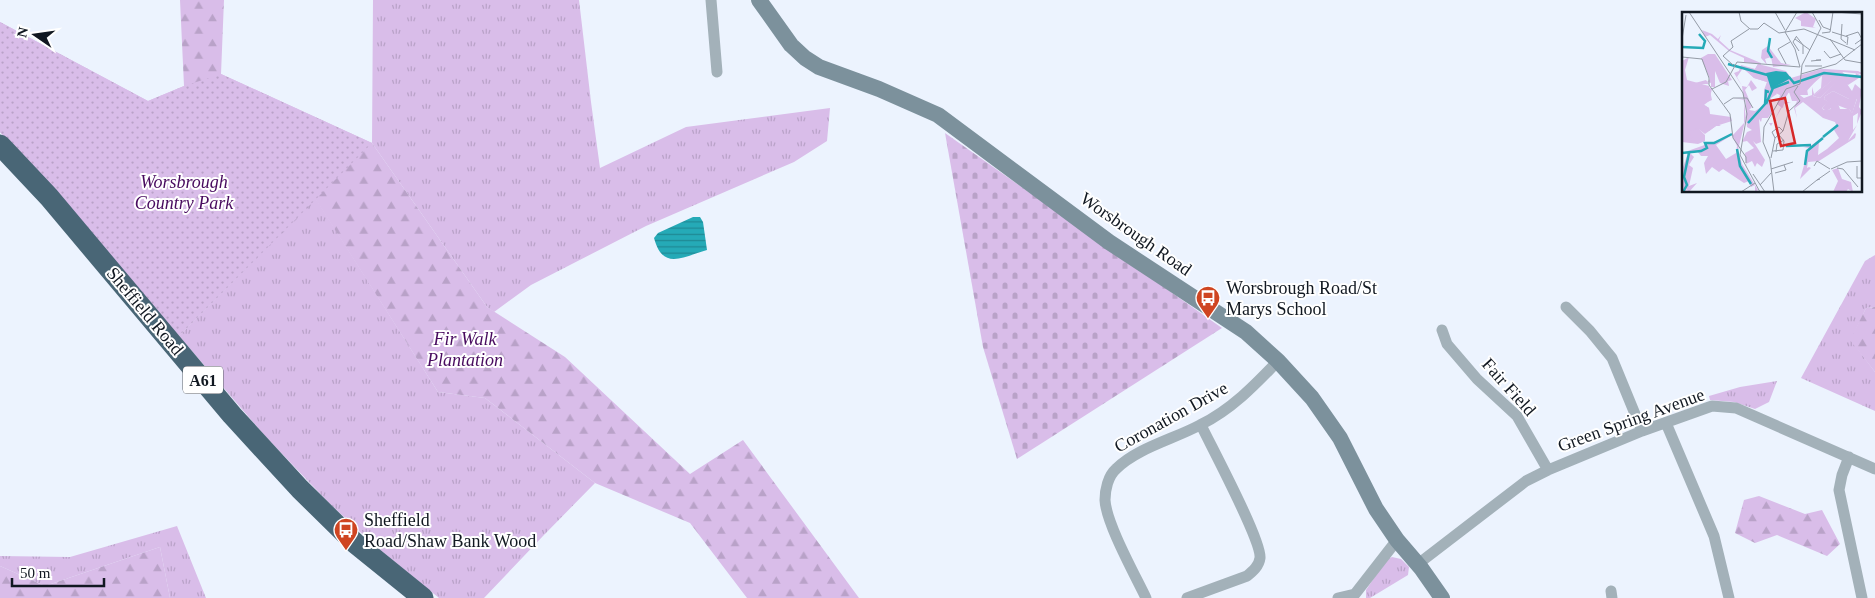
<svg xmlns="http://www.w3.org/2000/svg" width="1875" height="598" font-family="Georgia,serif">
	<defs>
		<pattern id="grass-tufts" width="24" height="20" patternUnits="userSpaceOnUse" patternTransform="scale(1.25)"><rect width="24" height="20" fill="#d9bde9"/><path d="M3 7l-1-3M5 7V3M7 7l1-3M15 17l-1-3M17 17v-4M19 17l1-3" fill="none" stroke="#b9a2c8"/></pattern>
		<pattern id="forest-firs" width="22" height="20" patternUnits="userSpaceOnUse" patternTransform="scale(1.25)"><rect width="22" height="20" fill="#d9bde9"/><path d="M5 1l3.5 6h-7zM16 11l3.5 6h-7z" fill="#b9a2c8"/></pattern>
		<pattern id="cemetery-stones" width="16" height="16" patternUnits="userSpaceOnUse" patternTransform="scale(1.25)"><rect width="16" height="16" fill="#d9bde9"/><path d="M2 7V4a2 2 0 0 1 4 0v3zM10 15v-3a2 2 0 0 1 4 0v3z" fill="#b9a2c8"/></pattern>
		<pattern id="park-dots" width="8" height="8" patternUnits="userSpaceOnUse" patternTransform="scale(1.25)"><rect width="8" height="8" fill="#d9bde9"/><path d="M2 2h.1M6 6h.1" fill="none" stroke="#b9a2c8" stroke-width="1.8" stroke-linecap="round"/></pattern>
		<pattern id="water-rules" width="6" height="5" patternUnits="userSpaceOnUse" patternTransform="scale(1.25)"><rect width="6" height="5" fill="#25aab7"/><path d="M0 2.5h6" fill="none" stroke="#1f8994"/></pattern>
	</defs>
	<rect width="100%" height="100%" fill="#ecf3fe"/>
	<!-- grass -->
	<path fill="url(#grass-tufts)" d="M373 0H579L591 102 600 168 686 127 830 108 827 141 794 162 646 226 531 285 494 312 487 307 372 143Z
		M316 199 438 392 485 398 595 483 543 536 484 598H439L373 544 328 502 265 436 179 336Z
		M1875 255V307L1866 308 1851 340 1875 372V411L1801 378 1865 261Z
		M1777 381 1769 402 1755 409 1734 402 1710 400 1709 396 1740 387Z
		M177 526 206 598H170L160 547 45 586 0 566V556L70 557Z
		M1392 557 1401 559 1409 567 1408 575 1370 598H1366V590L1386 560Z"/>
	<!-- forest -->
	<path fill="url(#forest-firs)" d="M180 0H224L221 74 372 143 487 307 565 357 690 474 743 440 859 598H747L690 523 595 483 485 398 438 392 316 200 179 336 0 132V22L148 101 184 86Z
		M1875 307V372L1850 340 1866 308Z
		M1759 496 1805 514 1822 510 1840 544 1827 556 1777 535 1755 543 1735 533 1744 500Z
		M160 547 170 598H0V566L45 586Z"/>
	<!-- cemetery -->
	<path fill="url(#cemetery-stones)" d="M945 133 1222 328 1017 459 983 347Z"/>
	<!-- park -->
	<path fill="url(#park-dots)" d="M0 22 148 101 184 86 221 74 372 143 179 336 0 132Z"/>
	<!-- water -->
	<path fill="url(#water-rules)" d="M693 217H700L703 222 707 250C682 257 663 271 654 238L658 233Z"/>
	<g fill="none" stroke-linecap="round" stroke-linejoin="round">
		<!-- street -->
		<path stroke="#a3b1b9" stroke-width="11" d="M711 0 717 72
			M1566 307 1590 331 1612 358 1642 431
			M1442 330 1447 344 1477 379 1517 416 1548 470
			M1666 423 1714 536 1729 598
			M1849 457 1842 475 1839 490 1862 598
			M1418 564 1526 481 1548 470 1642 431 1712 406 1736 408 1875 469
			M1611 591 1612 598
			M1355 594 1397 540
			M1146 598C1135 575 1106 523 1105 500 1105 490 1108 476 1116 469 1137 448 1174 439 1200 425 1231 410 1255 385 1278 361
			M1187 598 1247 576C1253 571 1259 566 1260 558 1262 541 1211 446 1201 425
			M1338 598 1355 594"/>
		<!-- secondary -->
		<path stroke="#7c919c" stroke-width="16" d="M759 0 791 45 805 58 819 67 879 89 938 115 1109 242 1246 332 1278 361 1312 398 1340 438 1376 509 1397 540 1421 568 1442 598"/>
		<!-- highway -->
		<path stroke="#496676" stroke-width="21" d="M0 145 49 197 232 415 300 489 355 543 423 598"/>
	</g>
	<!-- icons -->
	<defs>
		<symbol id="bus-pin" viewBox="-11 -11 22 30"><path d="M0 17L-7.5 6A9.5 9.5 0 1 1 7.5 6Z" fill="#cf4521" stroke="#fff"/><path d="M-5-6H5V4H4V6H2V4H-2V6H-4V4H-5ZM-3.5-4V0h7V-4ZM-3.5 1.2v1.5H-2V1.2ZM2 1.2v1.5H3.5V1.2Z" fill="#fff"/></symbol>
	</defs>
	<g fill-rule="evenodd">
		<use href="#bus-pin" x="1194" y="284" width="28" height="38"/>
		<use href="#bus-pin" x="332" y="516" width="28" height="38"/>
	</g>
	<g text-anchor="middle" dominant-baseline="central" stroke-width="4" stroke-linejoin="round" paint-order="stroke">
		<!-- shield labels -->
		<rect fill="#fff" stroke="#585d64" stroke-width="1" x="183" y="366.5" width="40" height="27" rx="4"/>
		<g font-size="16" font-weight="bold" fill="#111821">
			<text x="203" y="380">A61</text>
		</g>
		<!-- park labels -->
		<g font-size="18" font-style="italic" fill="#480b5f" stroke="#fff">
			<text x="184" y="182">Worsbrough<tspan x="184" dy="21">Country Park</tspan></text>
			<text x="465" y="339">Fir Walk<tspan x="465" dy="21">Plantation</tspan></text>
		</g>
		<!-- street labels -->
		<g font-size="18" fill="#111821" stroke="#fff">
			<text transform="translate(1136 234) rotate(35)">Worsbrough Road</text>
			<text transform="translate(145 311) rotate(50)">Sheffield Road</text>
			<text transform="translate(1509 387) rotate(48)">Fair Field</text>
			<text transform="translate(1171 417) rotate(-29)">Coronation Drive</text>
			<text transform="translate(1631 420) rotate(-20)">Green Spring Avenue</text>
		</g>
		<!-- poi labels -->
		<g font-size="18" fill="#111821" stroke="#fff" text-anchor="start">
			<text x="1226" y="288">Worsbrough Road/St<tspan x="1226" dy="21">Marys School</tspan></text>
			<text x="364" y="520">Sheffield<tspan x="364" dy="21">Road/Shaw Bank Wood</tspan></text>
		</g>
	</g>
	<!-- overview -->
	<g transform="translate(1682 12)">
		<rect width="180" height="180" fill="#ecf3fe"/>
		<path d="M124 0 134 7 131 15 134 16 119 14V9L113 6ZM86 34 99 51 109 53 91 55 89 45 83 47 85 53 79 46 80 38ZM26 42H33L50 68 46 69 47 74 38 71 33 59V75H29V71L25 70 28 67 19 46ZM160 60 166 65H173L174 61 180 64 166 73 157 68 138 86 131 84ZM151 79 167 87 175 86 170 102 168 98 155 93 144 99 140 96 146 90 142 87 143 84ZM156 156 160 167 169 170 171 180 166 177 164 180H151L156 169 150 158Z" fill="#d9bde9"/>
		<path d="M20 18 30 22 36 27 39 23 37 28 48 38 79 51 78 59 95 82 89 86 90 100 86 106H80L79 110 77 107 79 130 74 132 71 129 83 148 80 155 75 151 73 155 70 149 64 152 65 157 63 143V141L72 136 65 129 60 130 65 120 70 118 65 115 60 74 52 61 57 59 59 53 73 57 76 52 62 50V46L47 39 28 23 23 25ZM61 56 72 66 85 70 82 93 73 99 67 98 70 95 63 78 67 73 70 79 75 76 69 68 65 75 60 74 55 65ZM142 57 176 59 180 61V69L179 62 161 60 131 84 138 86 157 67 163 69 170 79 173 72 180 78 177 95 180 99 175 112 176 101 171 104V118L175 113 166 129 173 121 174 122 173 126 137 149 126 150 125 156 127 155 129 156 118 167 127 136 121 135 130 133 148 119 137 130 136 143 145 137 157 126 152 118 155 115 153 110 141 106 121 90 113 96 115 106 112 96 115 89H110L107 80 101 90H109L102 92 89 114 87 111H91L99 95 95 92 109 73ZM140 64 139 76 132 82 130 75V83L122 86 117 83H126L125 77ZM151 79 167 87H175L170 101 167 97H158L155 89 148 93 149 97 142 98 140 96 147 90 142 87 143 84ZM24 68 27 72H19L30 77 27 89 22 93 27 96 28 108 39 114H34L27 119 17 117 23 123V129L16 132 0 130V98L13 71ZM52 86 48 87 52 86 63 87 64 94V105L56 138 60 152 76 178 73 180V173L69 175 67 169 62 171 41 157 37 160 30 155 24 162 22 151 26 144H19L15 139 8 141 12 145 7 153 11 156 7 174 15 171 7 180 4 177 5 180H0V158L6 141H0L51 123 62 111V88ZM50 123 55 134 54 141 44 147 34 133Z" fill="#d9bde9" fill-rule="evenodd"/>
		<path d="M7 45 3 58 5 68 27 74 30 88 21 92 27 96 28 102 49 105 50 109 34 114 23 122 15 116 10 119 6 117 4 120 11 125 8 130H0V49ZM76 52 104 59 109 66 139 57 160 59 156 63 140 62 123 81H116L121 86 118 88 111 80 104 81 101 96 95 92 98 83 91 80 83 92 82 78 85 70 72 66 61 56 73 57Z" fill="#d9bde9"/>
		<path d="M94 59 104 60 109 66 89 77 84 61Z" fill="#25aab7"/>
		<path fill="none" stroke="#25aab7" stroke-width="2.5" d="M88 26 86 39 90 46M0 35 21 36 23 29 17 22M46 52 89 64M107 65 112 71 142 61 180 65M84 92 91 76 107 70M66 111 83 92 84 79 87 80M141 125 156 113M104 134 129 133M55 137 58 154 69 172M0 141 19 139 25 136 23 131H32L50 122M123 153 125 139 141 126M1 180 5 173 2 165 7 141"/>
		<path fill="none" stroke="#949ba6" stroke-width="1" d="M7 0 61 81 65 102 58 143 78 180M57 0 59 9 68 17H76L82 11 97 21 122 17 173 38M93 0 103 18M153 0 180 2M137 8 141 15 149 18M160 12 159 27 164 31M103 20 113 37 118 55M103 20 115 0M150 20 166 25 165 33M140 21 148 20 151 0M114 24 121 33V42M164 24 176 20 180 27 173 32M114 25 111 30 117 39M0 27 4 3M113 27 128 38M148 27 163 48 180 51M142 39 148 46 159 42M0 45 20 47 27 66V73L48 102 51 126 64 145V151M129 49 139 48H134M104 52 96 37 108 30M51 53 41 44 51 35 49 29 67 17M123 54H140M119 62 154 52 180 32M30 77 44 70 55 50 118 55M42 92 51 86H65L71 96M93 126 90 120 97 115 101 119M91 139 101 138 102 129 97 123M94 140 95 132 102 128M89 146 93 126 101 119 107 99 118 89 112 80 116 74M132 154 135 149 148 157M175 154V166H180M155 156 161 157 176 175M89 157 111 150M149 157 165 150 180 149M93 161 104 158 102 153M71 162 83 180M138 167 135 168 148 159M78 173 89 161M59 180 73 171M92 180 88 147 81 130 82 115 104 77 118 72 120 53 139 16 130 0M120 180 135 168"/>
		<path fill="#d62828" fill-opacity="0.15" stroke="#d62828" stroke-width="2.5" d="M103 86 113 131 99 134 88 89Z"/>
		<rect width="180" height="180" fill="none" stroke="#111821" stroke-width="2.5"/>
	</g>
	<!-- north arrow -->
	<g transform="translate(35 35) rotate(283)" stroke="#ffffff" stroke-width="4" paint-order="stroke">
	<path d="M0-4L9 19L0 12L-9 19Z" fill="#111821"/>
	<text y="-8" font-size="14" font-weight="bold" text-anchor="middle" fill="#111821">N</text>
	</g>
	<!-- scale -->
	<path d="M12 578v8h92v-8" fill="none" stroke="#111821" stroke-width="2.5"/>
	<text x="20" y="578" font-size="15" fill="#111821" stroke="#ffffff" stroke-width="4" paint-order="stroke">50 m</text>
</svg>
